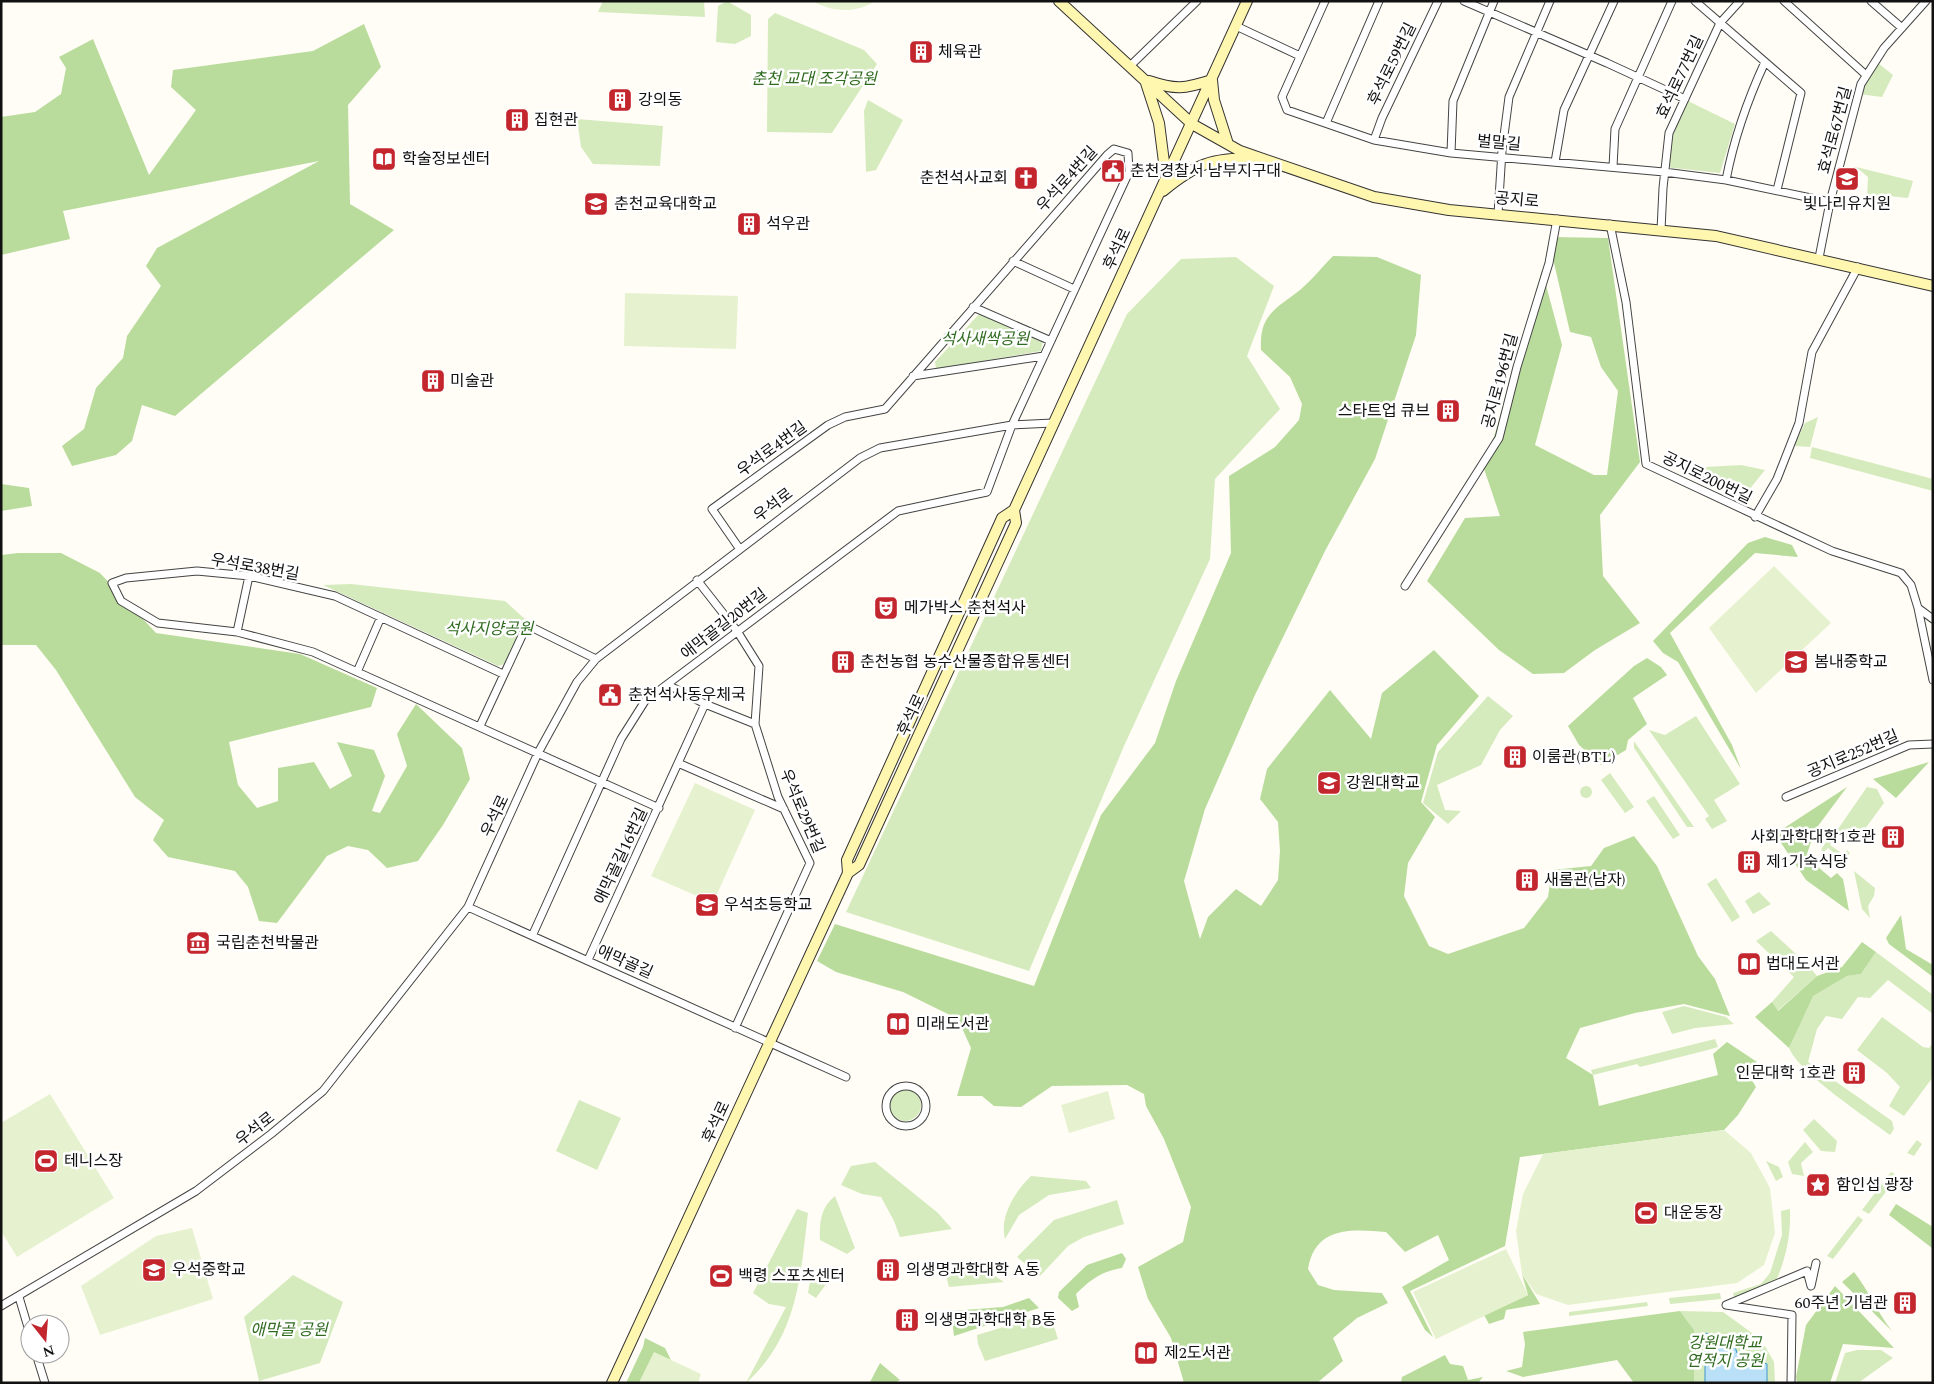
<svg xmlns="http://www.w3.org/2000/svg" width="1934" height="1384" font-family="Spectral,'Noto Sans KR',serif">
	<rect width="100%" height="100%" fill="#fffdf5"/>
	<!-- green -->
	<path fill="#d5ebbd" d="M603 1H704L705 17 598 12Z
		M727 1 751 15V36L735 44 716 42 718 6Z
		M775 13 864 50 877 64 832 133 767 132 768 19Z
		M1873 59 1893 75 1882 97 1859 94 1860 75Z
		M868 100 903 120 876 170 866 172 864 111Z
		M1688 101 1735 124 1720 173 1665 167 1673 126Z
		M577 119 663 126 660 166 593 164 581 147Z
		M1856 167 1913 181 1908 198 1889 196 1882 204 1867 199 1868 177Z
		M1236 257 1274 286 1247 356 1280 409 1215 479 1210 559 1124 746 1029 971 846 912 1127 314 1181 259Z
		M980 313 1043 340 1041 351 936 369 935 362Z
		M1818 417 1810 447 1794 446 1805 423Z
		M1812 447 1933 479V491L1810 458Z
		M1741 465 1765 470 1744 496 1682 472 1686 468Z
		M351 584 505 601 526 620 504 664 498 666 323 585Z
		M1488 696 1513 716 1500 730 1481 765 1437 785 1445 810 1461 811 1448 824 1423 803 1438 752Z
		M1696 716 1740 784 1714 800 1727 821 1712 829 1705 819 1709 816 1649 730 1665 735Z
		M1634 741 1694 827H1687L1634 748Z
		M1610 773 1634 807 1625 813 1601 780Z
		M1580 792a6 6 0 1 1 12 0a6 6 0 1 1-12 0Z
		M1867 787 1877 789 1884 803 1856 841 1843 840 1838 829Z
		M1654 796 1680 835 1673 839 1646 801Z
		M1829 837 1833 838 1830 845 1844 855 1847 850 1850 853 1841 863H1839L1840 858 1828 848 1824 852 1821 850Z
		M1854 871 1875 888 1874 896 1868 906 1870 918 1862 909Z
		M1716 878 1740 917 1732 922 1707 884Z
		M1759 892 1771 904 1753 914 1745 901Z
		M1771 931 1807 964 1817 976 1777 1011 1772 1002 1794 977 1756 941Z
		M1876 952 1933 995V1014L1888 980 1870 998 1858 997 1842 1019 1826 1016 1817 1029 1808 1062 1892 1121 1894 1129 1890 1135C1865 1116 1800 1074 1789 1048L1812 996 1847 976 1861 974Z
		M1684 1006 1726 1017 1734 1024 1695 1028 1672 1034 1662 1012Z
		M1882 1017 1923 1047 1929 1048 1933 1043V1077L1904 1116 1889 1106 1900 1087 1887 1073 1857 1050Z
		M1715 1039 1718 1047 1708 1050 1640 1067 1637 1064 1593 1075 1591 1070Z
		M889 1105a16 16 0 1 1 32 0a16 16 0 1 1-32 0Z
		M579 1100 621 1118 597 1170 556 1151Z
		M1814 1119 1837 1141 1835 1152 1821 1151 1803 1130Z
		M1917 1140 1922 1144 1914 1156 1907 1153Z
		M1805 1142 1813 1152 1801 1163 1804 1176 1792 1174 1788 1162Z
		M1766 1161 1779 1167 1783 1177 1776 1181Z
		M875 1162 938 1213 952 1229 900 1237 894 1221 881 1197 862 1194 841 1185 851 1166Z
		M1891 1172 1898 1176 1869 1214 1862 1210Z
		M1031 1176 1086 1181 1091 1188 1049 1195 1019 1215 1005 1239C999 1217 1015 1191 1031 1176Z
		M835 1196 855 1248 847 1254 820 1240C819 1223 821 1207 835 1196Z
		M1117 1200 1124 1224 1084 1237 1068 1246 1040 1276 1017 1257 1054 1220Z
		M797 1209 808 1213C800 1278 798 1336 746 1383L786 1307 769 1304 753 1293Z
		M1790 1209C1791 1235 1786 1258 1776 1281L1735 1300 1733 1293 1761 1284 1770 1273 1782 1235 1781 1211Z
		M1858 1216 1863 1220 1833 1259 1827 1256Z
		M980 1266 1004 1282 949 1287 945 1272Z
		M812 1269 829 1280 816 1298 808 1293Z
		M293 1275 343 1302 320 1363 259 1381 244 1317Z
		M1720 1293 1721 1299 1670 1304 1669 1298Z
		M1647 1302 1648 1306 1569 1316V1312Z
		M1680 1311 1723 1312 1752 1333 1766 1348 1774 1362 1775 1383H1694V1330Z
		M1037 1317 1052 1320 1058 1339 985 1361 978 1344 977 1335Z
		M1857 1350H1881L1893 1358 1858 1383H1835L1845 1353Z"/>
	<!-- forest -->
	<path fill="#b9dc9c" d="M364 24 381 67 348 105 350 204 394 230 175 416 142 405 132 441 116 455 72 466 62 446 84 429 96 388 123 358 127 336 161 286 146 266 157 248 319 161 63 211 70 239 1 255V117L35 112 61 94 66 68 59 57 93 39 149 175 196 110 171 87 173 70 313 51Z
		M1553 237 1608 238 1640 462 1600 515 1603 576 1640 623 1595 650 1564 673 1533 674 1499 650 1427 581 1465 518 1500 516 1482 463 1494 437 1542 270 1562 345 1535 445 1594 475H1607L1618 391 1601 367 1591 337 1570 332 1551 250Z
		M1333 256 1377 257 1421 275 1416 335 1375 459 1325 551 1254 697 1205 809 1184 881 1200 939 1208 917 1236 889 1261 906 1278 880 1280 851 1278 822 1260 799 1267 769 1330 690 1371 739 1382 693 1434 650 1479 696 1437 745 1421 802 1435 817 1408 863 1404 896 1429 946 1448 954 1524 928 1548 897 1552 870 1591 866 1604 848 1634 836 1657 866 1698 956 1715 979 1730 1016 1684 1004 1635 1013 1580 1028 1566 1058 1593 1075 1599 1106 1718 1075 1713 1054 1727 1042 1757 1062 1748 1074 1756 1087 1738 1115 1724 1130 1520 1157 1505 1246 1410 1291 1433 1337 1425 1330 1402 1287 1449 1260 1438 1235 1405 1252 1386 1232C1352 1229 1315 1226 1308 1269L1318 1285 1334 1290 1382 1293 1388 1303 1357 1318 1333 1338 1343 1361 1317 1383H1184L1171 1338 1148 1299 1138 1267 1183 1242 1191 1207 1164 1139 1146 1106 1144 1094 1127 1085 1052 1086 1021 1107 994 1106 982 1096H957L971 1048 958 1019 903 992 836 972 817 961 835 924 1034 986 1101 815 1155 743 1176 681 1231 553 1229 476 1275 447 1299 420 1302 404 1290 377 1261 350C1259 314 1276 309 1300 290 1312 280 1322 267 1333 256Z
		M1 484 29 488 32 506 1 511Z
		M1765 537 1792 545 1798 557 1755 553 1670 633 1732 745 1741 769 1678 662 1663 653 1653 641 1748 543Z
		M18 553H61L100 573 156 633 300 654 377 688 371 707 229 742 238 785 257 808 278 801V768L314 762 330 789 352 776 337 742 374 750 385 776 372 811 380 813 407 766 397 734 416 704 462 748 470 779 443 825 418 861 387 868 368 850 348 846 327 856 277 923 259 921 248 887 235 871 168 857 153 840 164 820 135 797 56 670 36 645H1V555Z
		M1647 658 1661 667 1667 675 1633 698 1647 724 1628 740 1626 750 1601 765 1579 745 1568 726 1634 666Z
		M1929 762 1896 798 1873 779Z
		M1847 787 1815 830 1806 857 1831 878 1837 873 1843 879 1849 911 1806 880 1775 834Z
		M1901 915 1906 949 1933 965V977L1889 944 1886 938Z
		M1862 942 1876 952 1861 974 1847 976 1813 996 1789 1048 1755 1017 1772 1002 1778 1011 1817 976 1842 967Z
		M1896 1204 1933 1227 1932 1248 1889 1215Z
		M1122 1253 1126 1259 1122 1268C1102 1271 1090 1280 1076 1294L1079 1307 1072 1311 1058 1298 1059 1292 1087 1265Z
		M1854 1272C1869 1291 1877 1312 1892 1331L1842 1282Z
		M1522 1274 1540 1304 1506 1310 1504 1319 1489 1324 1484 1315 1528 1295Z
		M1835 1286 1894 1348 1843 1344 1830 1383H1797L1796 1377 1806 1325Z
		M1029 1298 1039 1308 954 1336 951 1311 1003 1307Z
		M1680 1311 1694 1330V1383H1634L1617 1360 1523 1377 1506 1371 1522 1367 1525 1344 1523 1332Z
		M645 1338 665 1348 671 1360 654 1353 639 1383H626L643 1347Z
		M1445 1355 1450 1364 1463 1366 1468 1380 1483 1377 1478 1383H1401L1402 1377Z
		M880 1363 900 1380 894 1383 870 1382Z"/>
	<!-- pitch -->
	<path fill="#e6f2cf" d="M812 1H875C856 14 832 12 812 1Z
		M625 293 738 296 736 349 624 346Z
		M1774 566 1831 623 1756 693 1709 628Z
		M695 783 755 810 713 903 651 876Z
		M1108 1091 1115 1119 1069 1133 1061 1105Z
		M50 1094 114 1198 17 1257 1 1231V1123Z
		M1724 1130 1751 1153 1770 1188 1775 1233 1764 1265 1737 1283 1568 1305 1536 1294 1522 1274 1516 1231 1523 1194 1543 1154Z
		M192 1228 213 1299 100 1335 81 1286 156 1236Z
		M1506 1249 1528 1295 1436 1339 1413 1292Z
		M654 1352 701 1374 698 1383H639Z"/>
	<!-- water -->
	<path fill="#b9e0f7" stroke="#3f96cf" d="M1705 1333 1733 1340 1737 1353 1767 1364V1383H1705Z"/>
	<g fill="none" stroke-linecap="round" stroke-linejoin="round">
		<defs>
			<path id="street" d="M1325 1 1282 97 1287 110 1374 140 1451 153 1664 172 1726 180 1830 202
				M1464 1 1607 63 1685 99
				M1695 1 1801 93 1777 190
				M1784 1 1866 75
				M1871 1 1902 28
				M1236 26 1300 56
				M1130 66 1197 1
				M1326 123 1379 1
				M1374 140 1382 118 1438 1
				M1451 153 1453 101 1494 1
				M1555 162 1564 110 1614 1
				M1613 167 1615 129 1672 1
				M1726 180C1734 138 1747 101 1765 62
				M1498 214 1502 151 1509 97 1550 1
				M1610 224 1626 302 1646 464 1832 551 1901 573 1911 585 1918 608 1933 619
				M1661 230 1663 188 1669 133 1720 23 1740 1
				M1819 258 1830 202 1861 84 1884 48 1926 1
				M1013 261 1074 289
				M973 307 1051 341
				M913 376 1044 356
				M1755 517 1777 479 1799 423 1812 352 1858 267
				M697 580 737 631 759 666 755 724 778 797 810 863 735 1028
				M1405 586 1499 438 1517 367 1549 263 1557 219
				M1918 608 1933 680
				M237 632 249 576
				M357 672 381 617
				M503 674 335 596 249 576 197 571 126 578 112 583 121 601 158 623 237 632 313 652 659 808
				M668 685 705 704 755 724
				M480 726 527 625 596 659
				M678 763 784 809
				M1786 797 1909 745 1933 744
				M468 907 846 1077
				M533 934 621 739 645 701 898 511 987 492 1012 425 1129 172 1128 153 1114 149 1107 155 885 409 845 417 828 425 712 509 739 548
				M588 960 705 704
				M886 1106a20 20 0 1 1 40 0a20 20 0 1 1-40 0Z
				M19 1297 30 1334
				M1 1306 196 1191 271 1134 323 1091 468 907 538 753 577 682 596 659 860 458 880 448 1012 425 1053 423
				M36 1354 45 1383
				M1791 1383 1792 1315 1726 1305 1807 1271 1811 1286 1816 1263"/>
			<path id="secondary" d="M1059 1 1192 124 1240 151 1374 197 1449 210 1716 236 1933 286
				M1149 81C1176 90 1184 89 1212 80L1214 100 1228 144
				M1146 83 1159 123 1166 178
				M1163 191C1196 164 1211 158 1254 158
				M848 873 859 865 1016 523 1014 510
				M612 1383 848 873 847 860 1002 518 1014 510 1247 1"/>
		</defs>
		<!-- street casing -->
		<use href="#street" stroke="#444" stroke-width="9"/>
		<!-- secondary casing -->
		<use href="#secondary" stroke="#333" stroke-width="12"/>
		<!-- street -->
		<use href="#street" stroke="#fff" stroke-width="7"/>
		<!-- secondary -->
		<use href="#secondary" stroke="#fff6b0" stroke-width="10"/>
	</g>
	<!-- icons -->
	<defs>
		<symbol id="building-square" viewBox="-11 -11 22 22"><rect x="-9" y="-9" width="18" height="18" rx="4" fill="#c4262e" stroke="#fff"/><path d="M-4-6H4V6H1V3H-1V6H-4ZM-2.5-4.3h1.7v1.8h-1.7ZM.8-4.3h1.7v1.8H.8ZM-2.5-1h1.7V.8h-1.7ZM.8-1h1.7V.8H.8Z" fill="#fff"/></symbol>
		<symbol id="library-square" viewBox="-11 -11 22 22"><rect x="-9" y="-9" width="18" height="18" rx="4" fill="#c4262e" stroke="#fff"/><path d="M-6-4Q-3-5.5-.7-3.5V5Q-3 3-6 4ZM6-4Q3-5.5 .7-3.5V5Q3 3 6 4Z" fill="#fff"/></symbol>
		<symbol id="civic-square" viewBox="-11 -11 22 22"><rect x="-9" y="-9" width="18" height="18" rx="4" fill="#c4262e" stroke="#fff"/><path d="M-.6-6.5H3V-4.5H.6V-3L4-1V1h2V6H-6V1h2V-1L-.6-3ZM-1.2 2.5V6h2.4V2.5Z" fill="#fff"/></symbol>
		<symbol id="church-square" viewBox="-11 -11 22 22"><rect x="-9" y="-9" width="18" height="18" rx="4" fill="#c4262e" stroke="#fff"/><path d="M-1.2-6h2.4v3.5h3.3v2.4h-3.3V6h-2.4V-.1h-3.3v-2.4h3.3Z" fill="#fff"/></symbol>
		<symbol id="school-square" viewBox="-11 -11 22 22"><rect x="-9" y="-9" width="18" height="18" rx="4" fill="#c4262e" stroke="#fff"/><path d="M0-5L7-2L0 1L-7-2ZM-4 1L0 2.5L4 1V4Q0 6-4 4Z" fill="#fff"/></symbol>
		<symbol id="university-square" viewBox="-11 -11 22 22"><rect x="-9" y="-9" width="18" height="18" rx="4" fill="#c4262e" stroke="#fff"/><path d="M0-5L7-2L0 1L-7-2ZM-4 1L0 2.5L4 1V4Q0 6-4 4Z" fill="#fff"/></symbol>
		<symbol id="theatre-square" viewBox="-11 -11 22 22"><rect x="-9" y="-9" width="18" height="18" rx="4" fill="#c4262e" stroke="#fff"/><path d="M-5-5.5Q0-4 5-5.5V0Q5 5 0 6Q-5 5-5 0ZM-3.3-2.5H-1v1.5H-3.3ZM1-2.5H3.3v1.5H1ZM-2.8 1Q0 5.5 2.8 1Z" fill="#fff"/></symbol>
		<symbol id="museum-square" viewBox="-11 -11 22 22"><rect x="-9" y="-9" width="18" height="18" rx="4" fill="#c4262e" stroke="#fff"/><path d="M0-6L6-3V-2H-6V-3ZM-5-1h2V3h-2ZM-1-1h2V3h-2ZM3-1h2V3H3ZM-6 4H6V6H-6Z" fill="#fff"/></symbol>
		<symbol id="stadium-square" viewBox="-11 -11 22 22"><rect x="-9" y="-9" width="18" height="18" rx="4" fill="#c4262e" stroke="#fff"/><path d="M0-5a6.5 5 0 1 0 0 10a6.5 5 0 1 0 0-10ZM-3.5-1.8h7v3.6h-7Z" fill="#fff"/></symbol>
		<symbol id="sight-square" viewBox="-11 -11 22 22"><rect x="-9" y="-9" width="18" height="18" rx="4" fill="#c4262e" stroke="#fff"/><path d="M0-6L1.8-2.2L6-1.7L2.9 1.2L3.7 5.4L0 3.3L-3.7 5.4L-2.9 1.2L-6-1.7L-1.8-2.2Z" fill="#fff"/></symbol>
	</defs>
	<g fill-rule="evenodd">
		<use href="#building-square" x="907" y="38" width="28" height="28"/>
		<use href="#building-square" x="606" y="86" width="28" height="28"/>
		<use href="#building-square" x="503" y="106" width="28" height="28"/>
		<use href="#library-square" x="370" y="145" width="28" height="28"/>
		<use href="#civic-square" x="1099" y="157" width="28" height="28"/>
		<use href="#church-square" x="1012" y="164" width="28" height="28"/>
		<use href="#school-square" x="1833" y="165" width="28" height="28"/>
		<use href="#university-square" x="582" y="190" width="28" height="28"/>
		<use href="#building-square" x="735" y="210" width="28" height="28"/>
		<use href="#building-square" x="419" y="367" width="28" height="28"/>
		<use href="#building-square" x="1434" y="397" width="28" height="28"/>
		<use href="#theatre-square" x="872" y="594" width="28" height="28"/>
		<use href="#building-square" x="829" y="648" width="28" height="28"/>
		<use href="#school-square" x="1782" y="648" width="28" height="28"/>
		<use href="#civic-square" x="596" y="681" width="28" height="28"/>
		<use href="#building-square" x="1501" y="743" width="28" height="28"/>
		<use href="#university-square" x="1315" y="769" width="28" height="28"/>
		<use href="#building-square" x="1879" y="823" width="28" height="28"/>
		<use href="#building-square" x="1735" y="848" width="28" height="28"/>
		<use href="#building-square" x="1513" y="866" width="28" height="28"/>
		<use href="#school-square" x="693" y="891" width="28" height="28"/>
		<use href="#museum-square" x="184" y="929" width="28" height="28"/>
		<use href="#library-square" x="1735" y="950" width="28" height="28"/>
		<use href="#library-square" x="884" y="1010" width="28" height="28"/>
		<use href="#building-square" x="1840" y="1059" width="28" height="28"/>
		<use href="#stadium-square" x="32" y="1147" width="28" height="28"/>
		<use href="#sight-square" x="1804" y="1171" width="28" height="28"/>
		<use href="#stadium-square" x="1632" y="1199" width="28" height="28"/>
		<use href="#school-square" x="140" y="1256" width="28" height="28"/>
		<use href="#building-square" x="874" y="1256" width="28" height="28"/>
		<use href="#stadium-square" x="707" y="1262" width="28" height="28"/>
		<use href="#building-square" x="1891" y="1289" width="28" height="28"/>
		<use href="#building-square" x="893" y="1306" width="28" height="28"/>
		<use href="#library-square" x="1132" y="1339" width="28" height="28"/>
	</g>
	<g text-anchor="middle" dominant-baseline="central" stroke-width="5" stroke-linejoin="round" paint-order="stroke">
		<!-- poi labels -->
		<g font-size="16" fill="#111" stroke="#fff" text-anchor="start">
			<text x="938" y="52">체육관</text>
			<text x="638" y="100">강의동</text>
			<text x="534" y="120">집현관</text>
			<text x="402" y="159">학술정보센터</text>
			<text x="1130" y="171">춘천경찰서 남부지구대</text>
			<text x="1008" y="178" text-anchor="end">춘천석사교회</text>
			<text x="614" y="204">춘천교육대학교</text>
			<text x="1847" y="204" text-anchor="middle">빛나리유치원</text>
			<text x="766" y="224">석우관</text>
			<text x="450" y="381">미술관</text>
			<text x="1430" y="411" text-anchor="end">스타트업 큐브</text>
			<text x="904" y="608">메가박스 춘천석사</text>
			<text x="860" y="662">춘천농협 농수산물종합유통센터</text>
			<text x="1814" y="662">봄내중학교</text>
			<text x="628" y="695">춘천석사동우체국</text>
			<text x="1532" y="757">이룸관(BTL)</text>
			<text x="1346" y="783">강원대학교</text>
			<text x="1876" y="837" text-anchor="end">사회과학대학1호관</text>
			<text x="1766" y="862">제1기숙식당</text>
			<text x="1544" y="880">새롬관(남자)</text>
			<text x="724" y="905">우석초등학교</text>
			<text x="216" y="943">국립춘천박물관</text>
			<text x="1766" y="964">법대도서관</text>
			<text x="916" y="1024">미래도서관</text>
			<text x="1836" y="1073" text-anchor="end">인문대학 1호관</text>
			<text x="64" y="1161">테니스장</text>
			<text x="1836" y="1185">함인섭 광장</text>
			<text x="1664" y="1213">대운동장</text>
			<text x="172" y="1270">우석중학교</text>
			<text x="906" y="1270">의생명과학대학 A동</text>
			<text x="738" y="1276">백령 스포츠센터</text>
			<text x="1888" y="1303" text-anchor="end">60주년 기념관</text>
			<text x="924" y="1320">의생명과학대학 B동</text>
			<text x="1164" y="1353">제2도서관</text>
		</g>
		<!-- street labels -->
		<g font-size="16" fill="#111" stroke="#fff">
			<text transform="translate(1392 64) rotate(-64)">후석로59번길</text>
			<text transform="translate(1680 77) rotate(-65)">효석로77번길</text>
			<text transform="translate(1835 130) rotate(-75)">효석로67번길</text>
			<text transform="translate(1499 143) rotate(5)">벌말길</text>
			<text transform="translate(1067 179) rotate(-48)">우석로4번길</text>
			<text transform="translate(1517 200) rotate(5)">공지로</text>
			<text transform="translate(1117 249) rotate(-65)">후석로</text>
			<text transform="translate(1500 381) rotate(-75)">공지로196번길</text>
			<text transform="translate(772 449) rotate(-36)">우석로4번길</text>
			<text transform="translate(1707 478) rotate(26)">공지로200번길</text>
			<text transform="translate(773 505) rotate(-37)">우석로</text>
			<text transform="translate(255 567) rotate(10)">우석로38번길</text>
			<text transform="translate(724 624) rotate(-38)">애막골길20번길</text>
			<text transform="translate(911 715) rotate(-65)">후석로</text>
			<text transform="translate(1853 754) rotate(-23)">공지로252번길</text>
			<text transform="translate(802 811) rotate(67)">우석로29번길</text>
			<text transform="translate(495 816) rotate(-65)">우석로</text>
			<text transform="translate(621 856) rotate(-65)">애막골길16번길</text>
			<text transform="translate(625 962) rotate(24)">애막골길</text>
			<text transform="translate(716 1122) rotate(-65)">후석로</text>
			<text transform="translate(255 1129) rotate(-38)">우석로</text>
		</g>
		<!-- park labels -->
		<g font-size="16" font-style="italic" fill="#2f6b1f" stroke="#fff">
			<text x="814" y="79">춘천 교대 조각공원</text>
			<text x="985" y="339">석사새싹공원</text>
			<text x="489" y="629">석사지양공원</text>
			<text x="289" y="1330">애막골 공원</text>
			<text x="1725" y="1343">강원대학교<tspan x="1725" dy="18">연적지 공원</tspan></text>
		</g>
	</g>
	<!-- border -->
	<rect width="1934" height="1384" fill="none" stroke="#111111" stroke-width="5"/>
	<!-- north arrow -->
	<g transform="translate(45 1339) rotate(163)"><circle r="24" fill="#ffffff" stroke="#a0a0a0"/>
	<path d="M0-4L9 19L0 12L-9 19Z" fill="#c4262e"/>
	<text y="-8" font-size="14" font-weight="bold" text-anchor="middle" fill="#111111">N</text>
	</g>
</svg>
